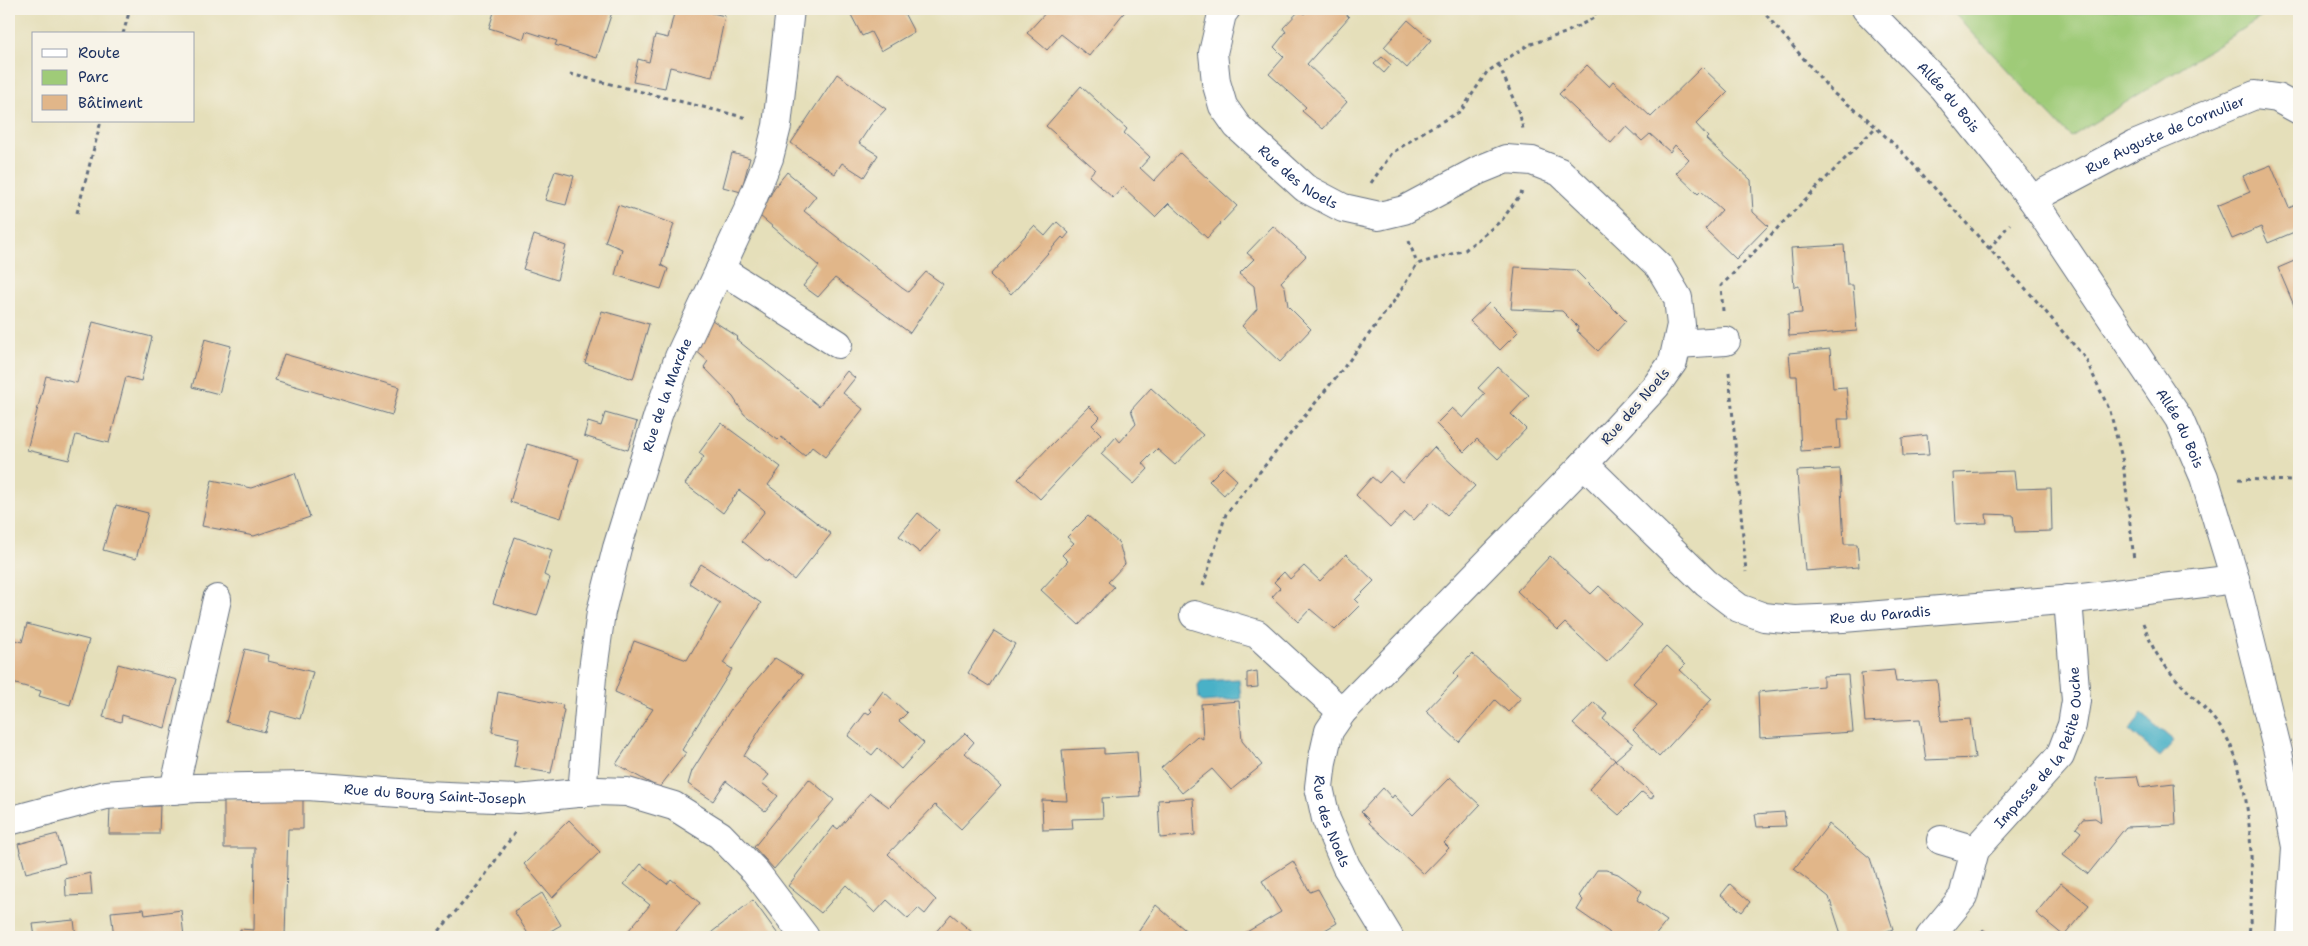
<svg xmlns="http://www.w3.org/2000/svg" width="2308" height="946" font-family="'Shantell Sans',sans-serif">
	<rect width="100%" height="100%" fill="#f7f3e8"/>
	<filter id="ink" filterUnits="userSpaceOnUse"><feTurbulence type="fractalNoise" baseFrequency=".02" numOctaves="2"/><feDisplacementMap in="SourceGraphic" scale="10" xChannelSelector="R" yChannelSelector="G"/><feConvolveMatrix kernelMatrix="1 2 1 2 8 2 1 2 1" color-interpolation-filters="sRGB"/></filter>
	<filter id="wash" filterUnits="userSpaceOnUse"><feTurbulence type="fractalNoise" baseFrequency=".0096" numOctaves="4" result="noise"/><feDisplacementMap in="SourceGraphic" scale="20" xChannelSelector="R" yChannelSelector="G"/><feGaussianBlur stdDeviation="1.12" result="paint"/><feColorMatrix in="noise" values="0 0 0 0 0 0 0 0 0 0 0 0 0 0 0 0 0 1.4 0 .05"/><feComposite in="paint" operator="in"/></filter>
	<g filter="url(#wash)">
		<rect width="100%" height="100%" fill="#e5dfba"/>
		<!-- green -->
		<path fill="#9fcb78" stroke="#5d7d6b" d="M1950 9H2274L2071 137Z"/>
		<!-- water -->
		<path fill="#49b1c7" stroke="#327092" d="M1239 679 1241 699 1202 702 1199 699 1198 685 1201 681Z
			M2142 714 2174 741 2160 757 2129 730Z"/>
		<g id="blocks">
			<!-- building -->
			<path fill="#e1b689" d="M495 9H600L612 12 597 58 555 45 557 41 526 31 524 39 489 28Z
				M675 9H695L725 16 712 77 670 67 665 88 633 82 638 59 649 62 655 35 668 38Z
				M848 9H902L914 32 881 51 871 32 862 36Z
				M1049 9H1127L1089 56 1061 34 1047 50 1027 33Z
				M1309 9H1340L1349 17 1307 64 1347 102 1323 129 1302 111 1306 107 1269 74 1284 57 1274 47 1286 32 1283 28 1300 10 1304 14Z
				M1408 20 1431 40 1407 68 1384 47Z
				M1382 57 1391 65 1384 73 1374 64Z
				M1587 65 1609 86 1613 81 1651 117 1702 67 1728 92 1696 124 1708 137 1706 139 1751 180 1753 212 1768 226 1736 259 1705 229 1722 210 1701 191 1698 194 1676 173 1689 159 1675 145 1670 152 1650 134 1642 141 1626 126 1611 143 1559 94Z
				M837 74 886 109 871 125 859 143 878 155 864 177 842 163 835 174 791 143Z
				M1081 86 1127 129 1124 133 1150 157 1140 168 1154 181 1180 153 1237 206 1207 238 1169 203 1155 217 1123 187 1113 198 1089 176 1095 169 1046 126Z
				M732 153 750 158 741 192 723 187Z
				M2271 165 2289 208 2298 204 2299 230 2268 243 2261 227 2232 239 2217 206 2250 192 2243 176Z
				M555 171 574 176 566 205 545 200Z
				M787 172 816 196 804 211 902 288 908 292 926 272 943 284 910 333 835 278 818 297 803 286 819 266 760 216 774 188Z
				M618 205 674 224 661 265 668 269 661 289 615 275 622 249 605 242Z
				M1057 222 1069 233 1064 239 1062 237 1011 295 990 275 1034 226 1045 236Z
				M1273 226 1306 256 1281 282 1285 287 1288 306 1311 329 1280 362 1242 326 1257 309 1254 286 1239 274 1254 259 1247 253Z
				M534 235 566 246 557 280 523 269Z
				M1844 245 1847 285H1853L1857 331 1789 336 1788 314 1802 313 1799 286 1794 287 1791 248Z
				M2299 259V317L2278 268Z
				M1515 267 1575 270 1626 321 1598 351 1577 331 1578 327 1562 311 1511 309Z
				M1489 303 1518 332 1500 350 1470 321Z
				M602 311 649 324 633 379 585 363Z
				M712 320 738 337 736 339 819 406 847 371 855 378 843 393 863 409 825 457 812 447 805 456 781 437 778 440 763 429 744 414 733 397 704 367 708 361 695 350Z
				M93 322 152 337 141 381 126 377 109 443 76 435 69 460 27 450 46 376 77 383Z
				M205 339 231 346 219 394 192 387Z
				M1830 349 1833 388 1846 387 1849 419H1838L1840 448 1801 451 1797 376H1791L1789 353Z
				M284 354 399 387 392 415 275 380Z
				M1498 367 1529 395 1511 414 1526 429 1498 459 1477 439 1464 452 1436 424 1452 408 1463 418 1485 394 1478 388Z
				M1151 388 1203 435 1175 465 1157 449 1143 463 1148 469 1134 484 1101 454 1116 437 1120 442 1136 424 1131 410Z
				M1089 406 1100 417 1092 425 1101 434 1040 499 1018 479Z
				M605 413 637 422 628 450 584 436 588 422 601 426Z
				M721 423 781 467 768 485 831 534 794 580 769 560 768 562 742 541 765 511 755 502 739 490 723 513 685 484 704 457 699 453Z
				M1927 435 1929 455 1903 456 1902 438Z
				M527 444 579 459 561 518 510 502Z
				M1434 447 1475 486 1447 515 1432 501 1414 520 1405 512 1390 528 1356 495 1372 477 1379 483 1390 471 1402 482Z
				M1223 467 1237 480 1224 495 1209 481Z
				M1840 469 1844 544H1857L1859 567 1805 571 1797 471Z
				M2014 471 2016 489 2051 488 2052 531 2015 532 2013 515 1986 514 1987 523 1956 524 1953 473Z
				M295 473 310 517 254 536 202 526 212 480 251 488Z
				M116 505 148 513 136 559 103 550Z
				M918 513 939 531 920 553 899 536Z
				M1088 516 1119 543 1125 564 1108 582 1114 587 1079 625 1041 590 1068 561 1062 555 1074 543 1067 537Z
				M515 537 552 550 544 575 550 578 537 616 493 603Z
				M1346 554 1374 581 1355 600 1360 605 1335 630 1310 609 1298 622 1272 597 1280 588 1274 582 1284 572 1290 579 1304 566 1320 581Z
				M1550 556 1591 594 1599 586 1642 625 1607 662 1565 623 1558 630 1517 591Z
				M701 564 761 603 723 663 732 669 682 750 686 753 659 788 616 764 653 709 615 692 634 641 687 660 720 603 689 583Z
				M27 624 89 640 70 705 39 696 41 691 9 682V638L22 642Z
				M994 631 1015 644 989 686 968 673Z
				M1666 647 1685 665 1680 670 1712 699 1659 757 1633 730 1657 705 1633 683Z
				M245 649 269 655 268 661 313 672 300 719 271 711 265 732 226 722Z
				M1472 654 1521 698 1508 712 1495 700 1459 742 1426 711 1458 677 1454 673Z
				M775 658 803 675 762 726 744 756 769 775 762 783 778 796 765 811 726 781 713 801 688 784 692 771 731 709Z
				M118 664 177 680 165 728 122 715 121 722 103 717Z
				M1894 670 1896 682 1937 680 1941 721 1970 719 1975 758 1926 760 1920 719 1865 722 1861 673Z
				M1257 671 1258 687 1247 688V673Z
				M1848 675 1853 732 1760 738 1758 692 1823 686V676Z
				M883 691 907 713 899 721 924 743 901 769 878 748 872 755 848 736 866 712 869 714 872 711 870 709Z
				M498 692 563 705 562 709 564 710 551 773 514 767 519 738 492 732Z
				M1239 701 1242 741 1262 765 1231 790 1212 769 1182 793 1161 768 1197 736 1203 739 1201 704Z
				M1594 702 1607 714 1603 719 1633 744 1615 760 1573 724Z
				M965 733 974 742 965 753 1001 786 961 829 935 805 888 854 936 900 925 914 918 908 908 919 887 900 875 913 846 885 821 913 788 886 834 826 838 829 870 793 889 807 918 777Z
				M1104 748V754L1137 752 1140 796 1102 798 1103 818 1072 819 1073 829 1043 830 1042 800 1067 801 1062 750Z
				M1615 760 1654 795 1651 799 1642 792 1619 815 1589 789Z
				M2137 776 2140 787 2174 783 2176 825 2126 827 2088 874 2063 855 2081 832 2076 828 2083 819 2095 818 2101 822 2096 778Z
				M1450 777 1480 805 1444 843 1449 848 1424 874 1369 823 1370 821 1361 812 1383 788 1392 798 1394 795 1413 815Z
				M809 779 834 800 774 869 754 847Z
				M1193 798 1195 835 1160 838 1158 800Z
				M224 800H303V829H288L285 937H240V929L254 930 255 848H224Z
				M160 806 159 834H109L110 807Z
				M1784 812 1786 826 1757 827 1755 814Z
				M569 820 600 852 552 898 524 864Z
				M1829 824 1870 858 1893 929 1871 937H1842L1829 897 1794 869Z
				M57 834 65 863 26 873 18 844Z
				M1293 861 1310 892 1318 889 1337 923 1313 937H1247L1245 933 1281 912 1262 881Z
				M641 864 667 884 671 879 700 903 671 937H623L650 905 624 884Z
				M1597 870H1606L1618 874 1642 891 1637 900 1667 921 1654 937H1611L1609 932 1577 910 1583 900 1579 896Z
				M90 873 92 895 66 896 65 879Z
				M2061 883 2089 905 2064 936 2036 913Z
				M1730 884 1750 902 1742 912 1721 895Z
				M542 893 561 925 540 937H530L514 911Z
				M753 900 780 937H716L712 932Z
				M1156 905 1178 924 1194 937H1135Z
				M144 909 145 915 181 910 184 937H114L111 912Z
				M951 914 973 933 969 937H937L934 934Z
				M74 920 76 937H35L33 924Z
				M1983 929 1993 937H1977Z"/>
		</g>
	</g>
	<g filter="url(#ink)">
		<use href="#blocks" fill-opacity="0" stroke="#626d7e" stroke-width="1"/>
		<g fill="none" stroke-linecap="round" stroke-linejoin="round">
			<defs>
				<g id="minor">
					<path id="s1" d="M1226 9 1222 14 1213 53 1216 82 1223 106 1237 126 1305 188 1343 208 1379 216 1404 210 1479 170 1506 159 1532 161 1560 172 1659 266 1678 298 1681 325 1673 362 1656 386 1584 464 1342 712 1329 731 1322 762 1319 787 1326 819 1346 866 1389 937"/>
					<path id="s2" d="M1866 9 1943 88 2032 199 2179 419 2204 477 2235 579 2278 752 2296 847 2290 937"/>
					<path id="s3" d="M2032 199 2134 145 2255 95 2277 98 2299 110"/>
					<path d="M720 269 838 344"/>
					<path d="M1677 344 1726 341"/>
					<path id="s4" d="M1584 464 1706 583 1739 608 1764 617 1794 620 1843 618 2074 599 2235 579"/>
					<path d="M1194 615 1257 634 1342 712"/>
					<path d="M174 790 217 599"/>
					<path id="s5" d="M582 793 592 677 601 612 617 548 658 415 679 357 748 210 769 158 777 126 790 9"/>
					<path id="s6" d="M9 821 106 795 196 788 308 786 425 795 518 799 597 791 627 792 674 806 720 835 755 871 805 937"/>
					<path id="s7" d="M1941 840 1975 850 2060 756 2072 725 2076 701 2068 599"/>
					<path d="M1930 937 1963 897 1975 850"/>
				</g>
			</defs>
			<!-- minor casing -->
			<use href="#minor" stroke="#626d7e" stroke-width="30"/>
			<!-- path -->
			<path stroke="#626d7e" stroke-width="3" stroke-dasharray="4 4" stroke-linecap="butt" d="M1761 9 1833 93 1865 117 1902 152 2034 298 2085 358 2110 411 2123 462 2134 560
				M123 34 130 9
				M1499 65 1520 115 1523 129
				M570 74 747 118
				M1371 183 1392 153 1428 129 1461 111 1487 72 1528 45 1565 33 1592 19 1598 9
				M77 213 101 121
				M1409 241 1417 264
				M1989 249 2010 224
				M1723 311 1721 286 1876 127
				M1729 372 1746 572
				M2238 479 2293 481 2299 484
				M1203 586 1226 514 1345 366 1397 297 1417 264 1465 250 1502 220 1522 192
				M2143 623C2147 632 2150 642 2155 651 2171 678 2197 698 2217 723 2255 769 2254 880 2249 937
				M434 937 479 884 516 831"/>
			<!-- minor -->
			<use href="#minor" stroke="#fff" stroke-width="28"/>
		</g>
	</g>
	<g text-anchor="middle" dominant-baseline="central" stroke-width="5" stroke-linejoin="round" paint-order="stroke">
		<!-- street labels -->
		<g font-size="14" fill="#1b2f5e" stroke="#f7f3e8">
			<text stroke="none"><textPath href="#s2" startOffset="121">Allée du Bois</textPath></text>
			<text stroke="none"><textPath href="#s3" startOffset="148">Rue Auguste de Cornulier</textPath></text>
			<text stroke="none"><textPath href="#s1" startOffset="205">Rue des Noels</textPath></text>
			<text stroke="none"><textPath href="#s5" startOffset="409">Rue de la Marche</textPath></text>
			<text transform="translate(1635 406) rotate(-49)">Rue des Noels</text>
			<text stroke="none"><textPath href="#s2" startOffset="526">Allée du Bois</textPath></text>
			<text stroke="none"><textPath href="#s4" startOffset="355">Rue du Paradis</textPath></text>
			<text stroke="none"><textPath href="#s7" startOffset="161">Impasse de la Petite Ouche</textPath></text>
			<text stroke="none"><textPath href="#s6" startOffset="430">Rue du Bourg Saint-Joseph</textPath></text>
			<text stroke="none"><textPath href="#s1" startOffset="1330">Rue des Noels</textPath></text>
		</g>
	</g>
	<!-- margin -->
	<rect width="2308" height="946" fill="none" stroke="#f7f3e8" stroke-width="30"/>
	<!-- legend -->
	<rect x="32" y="32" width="162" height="90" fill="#f7f3e8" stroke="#9fa5b1"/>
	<rect x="42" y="49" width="25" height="8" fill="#ffffff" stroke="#9fa5b1"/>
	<text x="78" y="58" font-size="15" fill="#1b2f5e">Route</text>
	<rect x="42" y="70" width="25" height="15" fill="#9fcb78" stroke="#9fa5b1"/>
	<text x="78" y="82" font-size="15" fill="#1b2f5e">Parc</text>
	<rect x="42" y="95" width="25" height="15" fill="#e1b689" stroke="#9fa5b1"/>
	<text x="78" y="108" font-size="15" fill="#1b2f5e">Bâtiment</text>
</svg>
